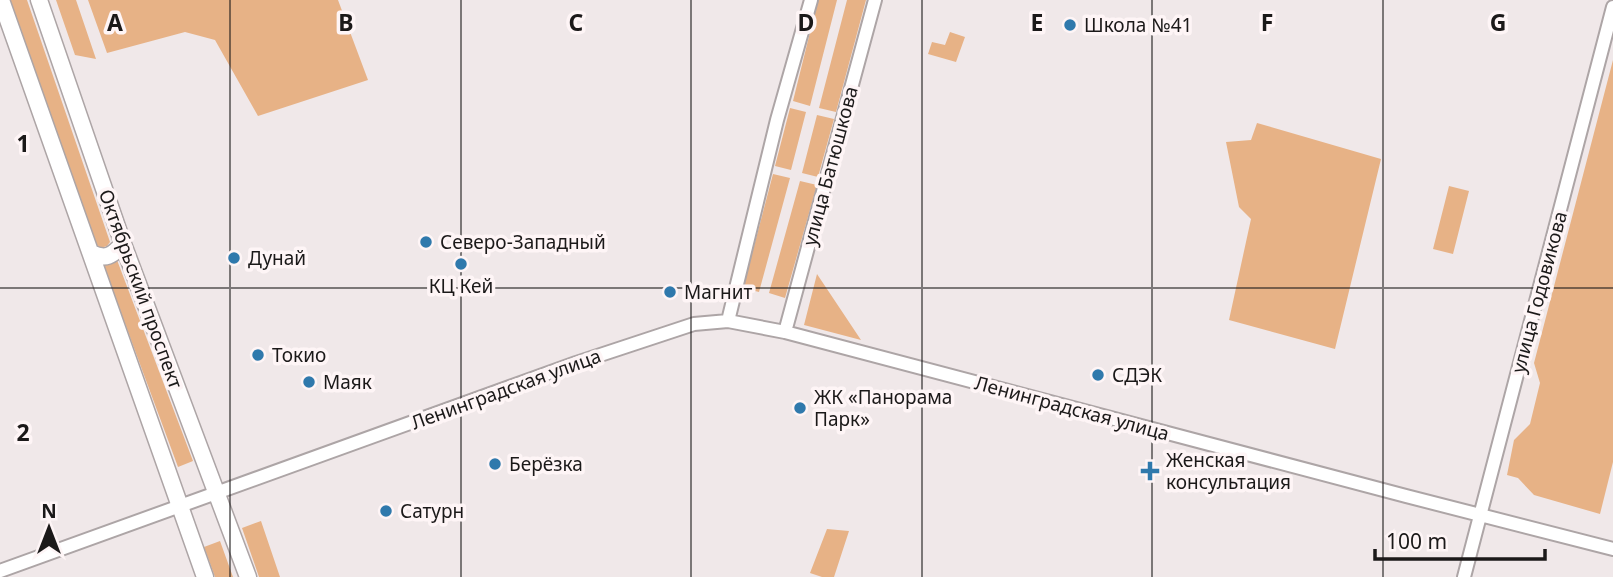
<svg xmlns="http://www.w3.org/2000/svg" width="1613" height="577" font-family="'Noto Sans',sans-serif">
	<rect width="100%" height="100%" fill="#f0e8e9"/>
	<!-- green -->
	<path fill="#e7b286" d="M9 0H27L110 242 107 246 101 248 96 246Z
		M56 0H76L96 59 75 55Z
		M88 0H338L368 80 258 116 215 40 185 32 107 53Z
		M818 0H837L810 106 793 101Z
		M847 0H866L836 112 819 108Z
		M950 32 965 37 956 62 928 54 932 42 945 45Z
		M1613 60V462L1600 514 1534 495 1518 478 1507 475 1514 440 1530 424 1540 383 1534 363Z
		M790 108 806 112 791 170 775 166Z
		M817 115 834 119 818 177 802 173Z
		M1257 123 1381 159 1335 349 1229 320 1251 219 1239 207 1226 142 1251 140Z
		M773 174 790 178 759 292 743 288Z
		M800 181 817 185 785 298 769 293Z
		M1449 186 1469 191 1453 254 1433 249Z
		M117 260 193 461 178 467 103 264H108Z
		M817 274 861 340 804 325Z
		M261 521 280 577H259L242 528Z
		M827 529 849 531 834 577H822L810 573Z
		M220 541 233 577H215L204 547Z"/>
	<g fill="none" stroke-linecap="round" stroke-linejoin="round">
		<defs>
			<path id="minor" d="M728 321 777 120 811 0
				M785 332 875 0
				M0 571 576 363 694 324 728 321 785 332 1406 496 1613 549
				M1464 577 1613 7"/>
			<path id="major" d="M1 0 205 577
				M39 0 123 244 248 577
				M91 253C106 260 112 256 123 244"/>
		</defs>
		<!-- minor casing -->
		<use href="#minor" stroke="#ada5a6" stroke-width="16"/>
		<!-- major casing -->
		<use href="#major" stroke="#ada5a6" stroke-width="19"/>
		<!-- minor -->
		<use href="#minor" stroke="#fff" stroke-width="12"/>
		<!-- major -->
		<use href="#major" stroke="#fff" stroke-width="16"/>
	</g>
	<!-- grid -->
	<path fill="none" stroke="#1b1919" stroke-width="2" stroke-opacity="0.55" d="M230 0V577M461 0V577M691 0V577M922 0V577M1152 0V577M1383 0V577M0 288H1613"/>
	<!-- markers -->
	<g fill="#2f79ac" stroke="#fef5f6" stroke-width="2.5">
		<circle cx="1070" cy="25" r="7"/>
		<circle cx="426" cy="242" r="7"/>
		<circle cx="234" cy="258" r="7"/>
		<circle cx="461" cy="264" r="7"/>
		<circle cx="670" cy="292" r="7"/>
		<circle cx="258" cy="355" r="7"/>
		<circle cx="1098" cy="375" r="7"/>
		<circle cx="309" cy="382" r="7"/>
		<circle cx="800" cy="408" r="7"/>
		<circle cx="495" cy="464" r="7"/>
		<path d="M1146.5 460.5h7v7h7v7h-7v7h-7v-7h-7v-7h7z"/>
		<circle cx="386" cy="511" r="7"/>
	</g>
	<g text-anchor="middle" dominant-baseline="central" stroke-width="7" stroke-linejoin="round" paint-order="stroke">
		<!-- poi labels -->
		<g font-size="19" fill="#1b1919" stroke="#fef5f6" text-anchor="start">
			<text x="1084" y="25">Школа №41</text>
			<text x="440" y="242">Северо-Западный</text>
			<text x="248" y="258">Дунай</text>
			<text x="461" y="286" text-anchor="middle">КЦ Кей</text>
			<text x="684" y="292">Магнит</text>
			<text x="272" y="355">Токио</text>
			<text x="1112" y="375">СДЭК</text>
			<text x="323" y="382">Маяк</text>
			<text x="814" y="397">ЖК «Панорама<tspan x="814" dy="22">Парк»</tspan></text>
			<text x="1166" y="460">Женская<tspan x="1166" dy="22">консультация</tspan></text>
			<text x="509" y="464">Берёзка</text>
			<text x="400" y="511">Сатурн</text>
		</g>
		<!-- street labels -->
		<g font-size="19" fill="#1b1919" stroke="#fef5f6">
			<text transform="translate(830 166) rotate(-75)">улица Батюшкова</text>
			<text transform="translate(141 289) rotate(70)">Октябрьский проспект</text>
			<text transform="translate(1539 292) rotate(-75)">улица Годовикова</text>
			<text transform="translate(506 389) rotate(-20)">Ленинградская улица</text>
			<text transform="translate(1072 408) rotate(15)">Ленинградская улица</text>
		</g>
	</g>
	<g font-size="23" text-anchor="middle" font-weight="bold" fill="#1b1919" stroke="#fef5f6" stroke-width="7" stroke-linejoin="round" paint-order="stroke">
		<text x="115" y="31">A</text>
		<text x="346" y="31">B</text>
		<text x="576" y="31">C</text>
		<text x="806" y="31">D</text>
		<text x="1037" y="31">E</text>
		<text x="1267" y="31">F</text>
		<text x="1498" y="31">G</text>
		<text x="23" y="152">1</text>
		<text x="23" y="441">2</text>
	</g>
	<!-- north arrow -->
	<g transform="translate(49 528)" stroke="#fef5f6" stroke-width="5" paint-order="stroke">
	<path d="M0-5L12 26L0 18L-12 26Z" fill="#1b1919"/>
	<text y="-10" font-size="19" font-weight="bold" text-anchor="middle" fill="#1b1919">N</text>
	</g>
	<!-- scale -->
	<path d="M1375 549v10h170v-10" fill="none" stroke="#1b1919" stroke-width="3.5"/>
	<text x="1386" y="549" font-size="21" fill="#1b1919" stroke="#fef5f6" stroke-width="5" paint-order="stroke">100 m</text>
</svg>
